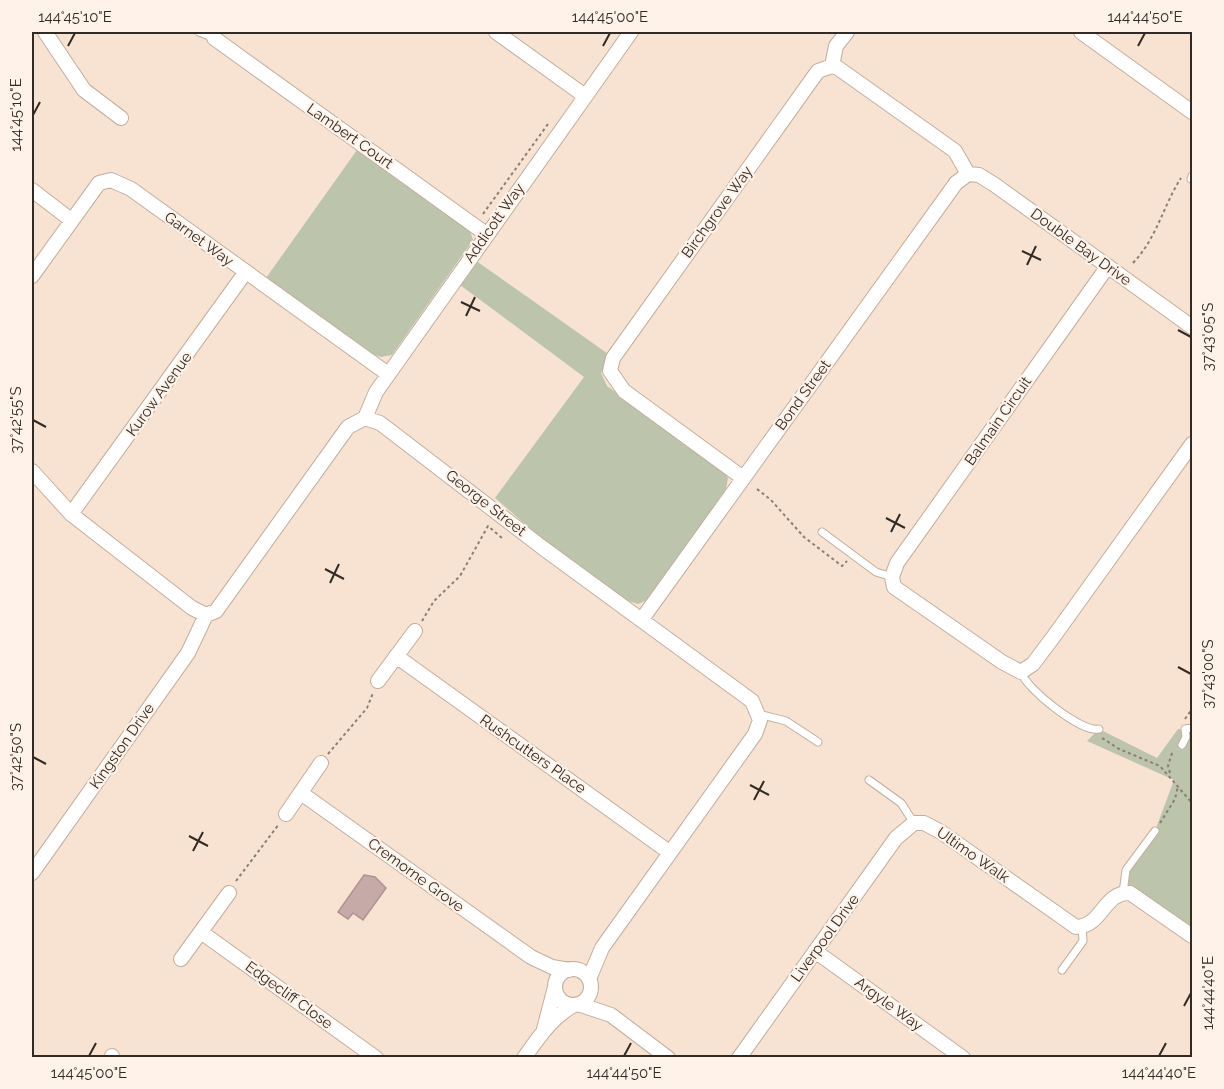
<svg xmlns="http://www.w3.org/2000/svg" width="1224" height="1089" font-family="Raleway,sans-serif">
<rect width="100%" height="100%" fill="#f8e3d2"/>
<path fill="#bcc5ab" d="M357,150l112,78 4,12 -81,115 -11,2 -9,-3 -106,-76z
M475,260l136,96 -10,17 6,13 116,84 5,8 -2,11 -76,110 -12,5 -10,-3 -80,-57 -53,-46 89,-121 -124,-92z
M1099,729l58,29 21,-29 14,2v205l-69,-43 3,-23 29,-39 19,-51 -87,-39z"/>
<path fill="#c6aaa8" stroke="#ae9391" stroke-width="1.5" d="M364,875l11,2 11,11 -23,32 -10,-7 -5,6 -10,-7z"/>
<g fill="none" stroke-linecap="round" stroke-linejoin="round">
<defs>
<path id="lane" d="M199,32l15,6
M1191,179l1,-3
M822,532l54,40 16,5
M1021,672c5,17 61,61 78,57
M759,714l27,7 32,21
M1182,745l4,-8 -1,-8 7,-1
M869,780l32,23 13,20
M1123,893l3,-23 29,-39
M1062,970l21,-29 -1,-14"/>
<path id="street" d="M45,32l39,58 37,28
M496,32l89,64
M1081,32l111,80
M214,38l272,196
M832,66l4,-20 11,-14
M968,174l11,1 16,10 197,142
M32,190l39,30
M1108,266l-211,297 -5,14 2,10 108,75 19,10 12,-8 21,-28 138,-192
M32,276l67,-93 12,-3 20,9 257,185
M365,418l11,-26 255,-360
M32,471l39,43 121,94 14,7 10,-4 132,-184 17,-9 15,5 163,125 209,153 8,19 -5,14 -153,214 -13,31
M743,478l-119,-87 -14,-20 3,-13 205,-287 14,-5 6,2 117,83 13,23
M71,514l174,-241
M642,619l314,-436 12,-9
M396,656l273,196
M378,681l37,-50
M301,793l230,164 21,10 17,3
M286,814l35,-51
M32,873l156,-220 18,-38
M201,932l175,126
M815,951l148,107
M181,959l48,-66
M555 987a18 18 0 1 1 36 0a18 18 0 1 1-36 0Z
M578,1004l33,11 57,43
M544,1029l11,-42
M111,1058l1,-2
M524,1058c15,-21 28,-41 50,-53
M739,1058l157,-220 18,-15h10l17,9 135,95c27,-1 27,-35 54,-34l62,43"/>
</defs>
<use href="#lane" stroke="#c2ae9e" stroke-width="9"/>
<use href="#street" stroke="#c2ae9e" stroke-width="16"/>
<path stroke="#8c7e73" stroke-width="2" stroke-dasharray="3 3" stroke-linecap="butt" d="M483,214l65,-90
M1133,263c24,-25 30,-57 48,-85
M757,489l14,11 33,37 38,29 5,-5
M422,621l12,-20 26,-25 28,-50 14,12 2,-2
M1185,719l7,-10
M1102,738l17,11 41,17 32,37
M328,754l39,-46 6,-15
M1170,773l-2,-7 5,-16
M1160,823l15,-24 3,-13
M236,881l43,-57"/>
<use href="#lane" stroke="#fff" stroke-width="7"/>
<use href="#street" stroke="#fff" stroke-width="14"/>
</g>
<path fill="none" stroke="#322a24" stroke-width="2" d="M68,46l7,-13M603,46l7,-13M1138,46l7,-13M33,115l7,-13M1022,251l19,9M1027,265l9,-19M461,302l19,9M466,316l9,-19M1178,330l13,7M33,420l13,7M886,518l19,10M891,532l9,-18M325,569l19,10M330,583l9,-19M1178,667l13,7M33,757l13,7M750,785l19,10M754,800l10,-19M189,836l19,10M193,851l10,-19M1184,1006l7,-13M89,1056l7,-13M624,1056l7,-13M1159,1056l7,-13"/>
<g text-anchor="middle" dominant-baseline="central" stroke-width="4.5" stroke-linejoin="round" paint-order="stroke">
<g font-size="15" fill="#322a24" stroke="#fff2e8">
<text transform="translate(350 136) rotate(35)">Lambert Court</text>
<text transform="translate(717 212) rotate(-54)">Birchgrove Way</text>
<text transform="translate(494 223) rotate(-55)">Addicott Way</text>
<text transform="translate(199 239) rotate(36)">Garnet Way</text>
<text transform="translate(1081 247) rotate(36)">Double Bay Drive</text>
<text transform="translate(159 394) rotate(-54)">Kurow Avenue</text>
<text transform="translate(803 395) rotate(-54)">Bond Street</text>
<text transform="translate(998 421) rotate(-55)">Balmain Circuit</text>
<text transform="translate(486 503) rotate(38)">George Street</text>
<text transform="translate(122 746) rotate(-55)">Kingston Drive</text>
<text transform="translate(533 754) rotate(35)">Rushcutters Place</text>
<text transform="translate(973 855) rotate(35)">Ultimo Walk</text>
<text transform="translate(416 875) rotate(36)">Cremorne Grove</text>
<text transform="translate(825 938) rotate(-54)">Liverpool Drive</text>
<text transform="translate(289 995) rotate(36)">Edgecliff Close</text>
<text transform="translate(889 1004) rotate(36)">Argyle Way</text>
</g>
</g>
<rect width="1224" height="1089" fill="none" stroke="#fff2e8" stroke-width="66"/>
<rect x="33" y="33" width="1158" height="1023" fill="none" stroke="#322a24" stroke-width="2"/>
<g font-size="15" text-anchor="middle" fill="#322a24">
<text x="75" y="22">144°45'10"E</text>
<text x="610" y="22">144°45'00"E</text>
<text x="1145" y="22">144°44'50"E</text>
<text transform="translate(16 115) rotate(-90)" y="5">144°45'10"E</text>
<text transform="translate(1208 337) rotate(-90)" y="5">37°43'05"S</text>
<text transform="translate(16 420) rotate(-90)" y="5">37°42'55"S</text>
<text transform="translate(1208 674) rotate(-90)" y="5">37°43'00"S</text>
<text transform="translate(16 757) rotate(-90)" y="5">37°42'50"S</text>
<text transform="translate(1208 993) rotate(-90)" y="5">144°44'40"E</text>
<text x="89" y="1078">144°45'00"E</text>
<text x="624" y="1078">144°44'50"E</text>
<text x="1159" y="1078">144°44'40"E</text>
</g>
</svg>
